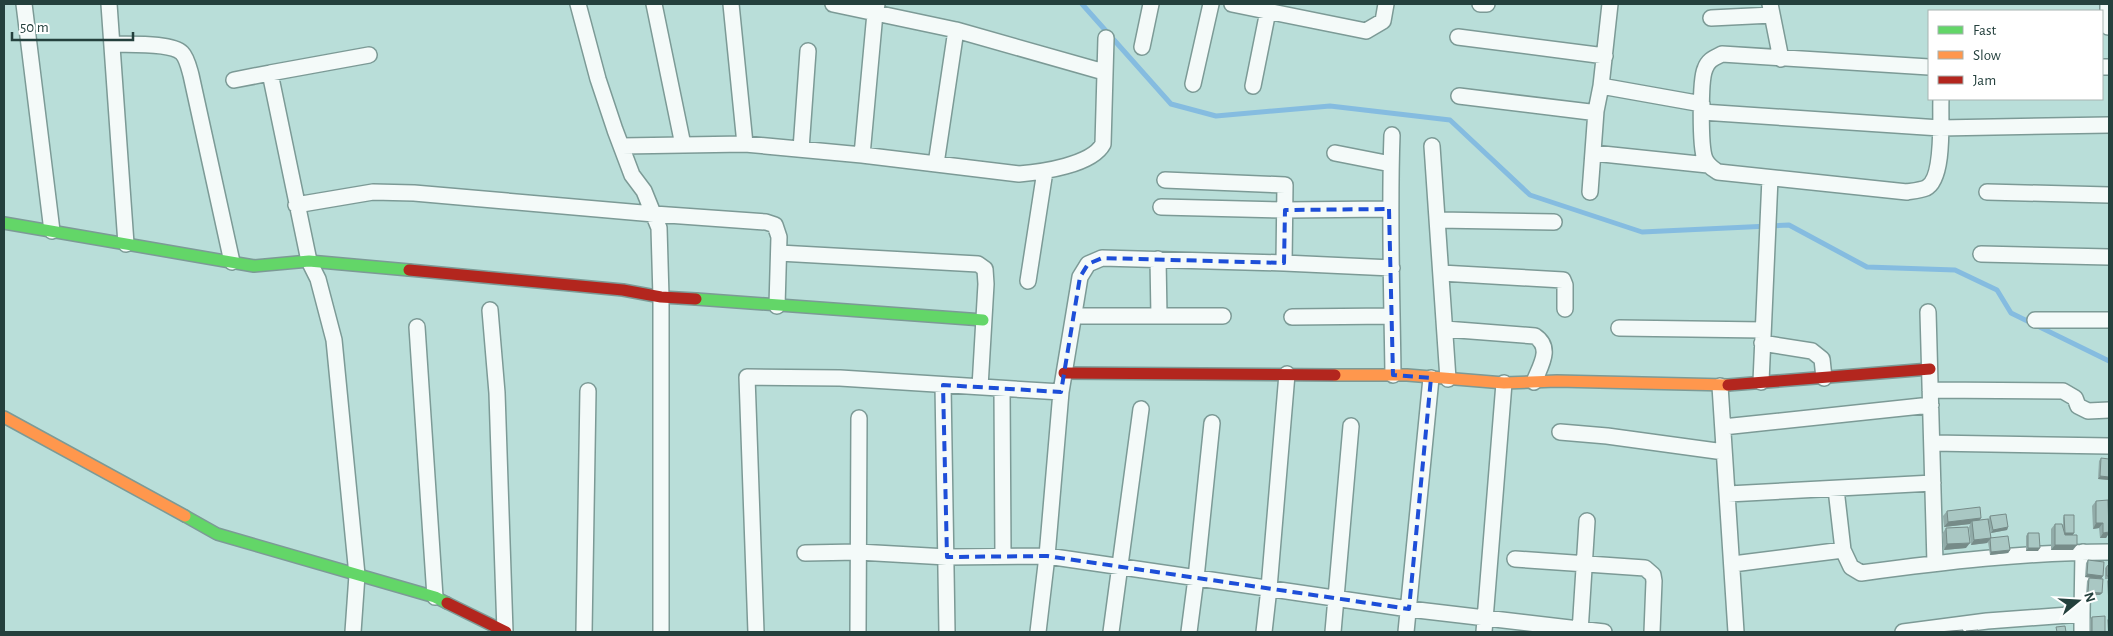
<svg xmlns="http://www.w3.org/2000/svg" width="2113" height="636" font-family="'Alegreya Sans',sans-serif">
<rect width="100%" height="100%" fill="#b9ded9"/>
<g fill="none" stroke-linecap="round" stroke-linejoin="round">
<path stroke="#85bce0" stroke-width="5" d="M1082,4l89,100 45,12 114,-10 120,14 80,75 112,37 147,-7 78,42 88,3 42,20 14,23 98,48"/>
<defs>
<path id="street" d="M24,4l28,227
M109,4l17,240
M578,4l20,75 17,51 17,45 12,16 15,37 2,69v335
M654,4l29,141
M731,4l14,140
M833,4l123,26 148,42
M1232,4l134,27 17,-10 3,-17
M1480,4h7
M1770,4l11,55
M1711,18l61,-3
M2108,27v-23
M1458,37l147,19
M112,44c15,1 59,-2 70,9 5,5 7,15 9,22l41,187
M1142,47l9,-43
M1929,67l-207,-13c-8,4 -14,6 -17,15 -5,11 -5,78 0,90 3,7 7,9 13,13l189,20c6,-1 14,-2 19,-4 19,-9 14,-71 15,-89
M2102,67h7
M234,80l36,-7
M1193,84l18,-80
M1253,86l15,-75
M1601,86l101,18
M1459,96l131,16 6,-1
M1702,112l238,16 169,-3
M1392,135c-3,80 0,160 1,240
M622,146l123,-2 117,11 157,19c23,-2 73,-9 84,-30l3,-106
M1432,146l16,233
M801,149l7,-98
M1335,153l56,11
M1593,153l115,12
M862,155l13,-142 2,-9
M936,164l20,-134
M1165,180l120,5 -1,78
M1590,192l6,-81 5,-25 9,-82
M1987,192l122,3
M296,205l77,-13 41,1 240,21 112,8 9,3 4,12 -2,69
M1161,207l124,3 104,-1
M1438,220l116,2
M779,253l199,11 7,5 1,15 -6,103
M1981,254l128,3
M1158,259l1,57
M1441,273l122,7 2,5v24
M1028,281l17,-110
M490,310l7,83 8,239
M1928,312l7,251
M1074,316h149
M1292,317l100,-1
M2035,320h74
M417,327l18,270
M1619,328l144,2
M1445,329l90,7c18,12 5,30 -1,46
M1762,343l50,8 10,8 2,19
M1761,382l9,-204
M943,385l4,247
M1720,386l16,246
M1002,389l1,167
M1930,390l133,1 12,7 3,8 10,5 21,-1
M1723,427l208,-22
M1560,432l47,4 117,16
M1932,443l177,3
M1836,489l7,61 8,17 10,6c82,-11 165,-21 248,-21
M1728,494l205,-11
M805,553l53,-1 89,5 100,-1 362,53 195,23
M1515,559l130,9 8,7 1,6 -2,51
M1733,564l110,-14
M2082,614l1,-62
M353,632l4,-57 -23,-235 -16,-61 -9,-18 -39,-188 99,-18
M584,632l4,-241
M756,632l-9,-255 93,1 221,14
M858,632l1,-214
M1038,632l9,-76 14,-164 19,-115 8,-13 14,-6 182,5 108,5
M1111,632l30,-223
M1189,632l7,-54 16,-155
M1264,632l5,-44 18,-214
M1333,632l18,-206
M1406,632l25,-254
M1484,632l20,-249
M1580,632l7,-111
M1903,632l84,-11 95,-7v18"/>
<path id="fast" d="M4,223l250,43 55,-5 100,9
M696,299l287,21
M185,516l32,18 218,63 12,6"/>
<path id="slow" d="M1335,375h72l97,8 53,-2 171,4
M4,417l181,99"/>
<path id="jam" d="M409,270l214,20 38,7 35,2
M1064,373l271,2
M1728,385l202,-16
M447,603l59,29"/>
</defs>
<use href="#street" stroke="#7c9a96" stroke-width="18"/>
<use href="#fast" stroke="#7c9a96" stroke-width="14"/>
<use href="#slow" stroke="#7c9a96" stroke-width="14"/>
<use href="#jam" stroke="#7c9a96" stroke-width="14"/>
<use href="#street" stroke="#f4faf9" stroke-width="15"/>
<use href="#fast" stroke="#63d668" stroke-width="11"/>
<use href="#slow" stroke="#ff974d" stroke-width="11"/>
<use href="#jam" stroke="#b3261e" stroke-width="11"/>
</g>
<path fill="#91aba8" d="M2101,458l8,22 -11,-1 1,-18z
M2096,501l13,32 -3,5h-6l-1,-10 -6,1 -1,-23z
M1947,511l34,7 -2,2 9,-1 2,-3 18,11 -1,3 -16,3 -2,-11 2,16 19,12 -2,3 -18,2 -2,-13 -1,1 -16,2 -2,-18 1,-3 -26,3 -1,-11z
M2064,515l10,18 -2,2 1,15h-22v-21l4,-5 8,2v-8z
M1946,528l20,20 -22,2 -2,-16z
M2028,533l10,18h-12v-15z
M2088,560l15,16 -2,3 -16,-2 1,-14z
M2109,565v31h-1l-1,-15 2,-2h-4v-11l2,-2z
M2089,578l11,17h-14l1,-14z
M2092,617l13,15h-15v-13z
M2109,618v14h-1l-1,-12z"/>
<path fill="#768b88" d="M2100,476l9,1v3l-11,-1z
M1981,518l-4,6 -5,-3 -2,3 -26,3 4,-5z
M2096,523h7l-4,5 -6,1z
M2008,527l-1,3 -16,3 2,-3z
M2065,533h9l-2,3h-9z
M2103,533h6l-3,5h-6z
M1991,538l-4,5 -16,2 3,-5z
M1970,543l-4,5 -22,2 3,-6z
M2055,545h22l-4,5h-22z
M2028,548h12l-2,3h-12z
M2010,550l-2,3 -18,2 1,-3z
M2087,574l16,2 -2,3 -16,-2z
M2088,592l14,1 -2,2h-14z"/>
<path fill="#a9c7c3" stroke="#768b88" d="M2101,458l8,1v18l-9,-1z
M2108,500l1,32 -6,1v-10h-7v-22z
M1980,507l1,11 -33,4 -1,-11z
M2006,514l2,13 -15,3 -3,-14z
M2064,515h10v18h-9z
M1988,519l3,19 -17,2 -2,-19z
M2055,524h7l3,11h12v10h-22z
M1968,527l2,16 -23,1 -1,-16z
M2028,533h11l1,15h-12z
M2008,536l2,14 -19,2 -1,-14z
M2088,560l16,2 -1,14 -16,-2z
M2109,565v11h-2v-10z
M2089,578l14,1 -1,14 -14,-1z
M2105,616v16h-13v-15z
M2065,626l1,6h-9l-1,-5z
M1963,630v2h-25z
M1978,630v2h-12v-1z"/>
<path fill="none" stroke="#1d4ed8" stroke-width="4" stroke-dasharray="10 6" stroke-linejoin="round" d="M1389,209l4,166 38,3 -22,231 -362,-53 -100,1 -4,-172 118,7 19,-115 8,-13 14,-6 182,5 1,-53z"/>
<rect width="2113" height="636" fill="none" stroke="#24403d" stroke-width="10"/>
<rect x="1928" y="10" width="175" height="90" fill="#ffffff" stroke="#a7b3b1"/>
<rect x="1938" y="26" width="25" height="8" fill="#63d668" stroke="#a7b3b1"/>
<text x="1973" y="35" font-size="15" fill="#24403d">Fast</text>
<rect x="1938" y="51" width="25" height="8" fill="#ff974d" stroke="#a7b3b1"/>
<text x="1973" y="60" font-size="15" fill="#24403d">Slow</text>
<rect x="1938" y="76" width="25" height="8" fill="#b3261e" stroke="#a7b3b1"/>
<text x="1973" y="85" font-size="15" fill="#24403d">Jam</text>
<g transform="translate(2078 601) rotate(72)" stroke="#ffffff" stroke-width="4" paint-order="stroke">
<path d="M0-4L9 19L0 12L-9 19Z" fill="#24403d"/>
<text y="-8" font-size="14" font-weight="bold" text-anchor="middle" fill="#24403d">N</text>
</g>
<path d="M12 32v8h121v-8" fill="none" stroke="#24403d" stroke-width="2.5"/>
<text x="20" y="32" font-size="15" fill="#24403d" stroke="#ffffff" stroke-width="4" paint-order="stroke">50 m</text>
</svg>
